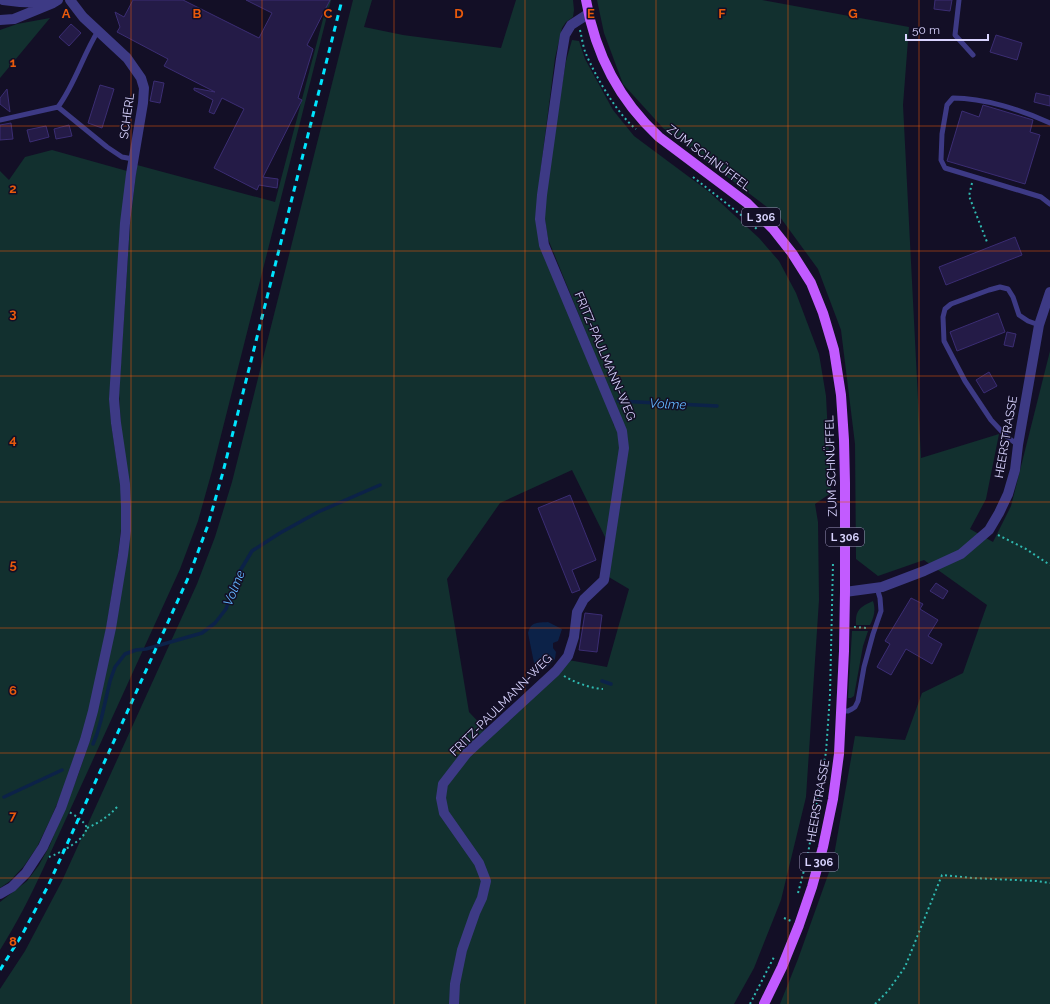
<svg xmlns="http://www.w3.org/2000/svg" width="1050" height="1004" font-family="Raleway,sans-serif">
<rect width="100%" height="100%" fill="#130f26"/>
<path fill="#12302f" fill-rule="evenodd" d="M328,0h3l-119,471 -14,50 -18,48 -136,298c-13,28 -27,56 -44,83v-48l27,-21 12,-16 11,-20 28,-70 14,-41 36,-185 -9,-156 11,-169 7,-59 138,37z
M353,0h19l-8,27 39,8 98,13 15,-48h57l1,10 -1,7 -7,5 -4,6 -7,30 -15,117 -2,49 70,182 6,20 -3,-32 -63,-155 -4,-26 1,-26 21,-126 6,-21 7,1 6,18 28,51 21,26 74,55 51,47 20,23 17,32 23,61 7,42 5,97 -16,11 3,18 1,78 -13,197 -25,103 -27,68 -20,36h-734v-15l25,-38 37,-70 135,-297 18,-47 17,-55zM572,470l39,79 -4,27 22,13 -22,78 -44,-8 -77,71 -17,-18 -22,-133 53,-76z
M597,0h165l147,27 -6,78 18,353 78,-24 -13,65 -16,30 23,13 18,-36 39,-155v653h-270l18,-45 35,-98 22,-125 50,4 17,-47 41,-20 24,-68 -63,-45 -46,16 -22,-17 -1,-115 -14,-114 -23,-61 -38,-52 -117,-89 -40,-44 -19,-51z
M50,18l-50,60v-48l17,-6z
M52,150l75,21 -17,225 1,27 10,65 1,33 -4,33 -12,76 -17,83 -18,58 -20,47 -14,29 -13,19 -14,15 -10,7v-717l9,9 16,-23z
M873,601c3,9 1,16 -3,24h-14c-1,-15 4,-18 17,-24z
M852,631h16l-5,15 -9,50 -3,2h-3z"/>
<path fill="#0c2248" d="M548,622l14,7 -4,12 -5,2v5l3,4 -1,7 -10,10 -5,1 -5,-2 -7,-35c3,-12 10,-10 20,-11z"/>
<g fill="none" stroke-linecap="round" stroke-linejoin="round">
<path stroke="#0c2248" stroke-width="3.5" d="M618,401l99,5
M602,681l9,3
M93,744l4,-10 4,-14 9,-39 5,-14 10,-13 11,-4 10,-1 56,-16 13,-10 11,-14 14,-38 12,-20 28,-18 38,-21 62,-27
M4,797l58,-27"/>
</g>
<path fill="#241b47" stroke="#3b2d73" d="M133,0h50l76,38 13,-25 -26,-13h84l-23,45 6,4 -15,49 4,2 -39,77 15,2 -1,9 -18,-3 -2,5 -43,-22 30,-59 -22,-11 -8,16 -5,-2 4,-12 -19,-10v-2l21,4 -51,-26 4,-7 -51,-27 3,-5 -5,-15 9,5z
M935,0h17l-2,11 -16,-2z
M71,24l10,9 -12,13 -10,-9z
M996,35l26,8 -5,17 -27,-8z
M154,81l10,2 -4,20 -10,-2z
M100,85l14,4 -12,39 -14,-5z
M7,89l3,23 -10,-8v-6z
M1036,93l14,3v10l-16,-4z
M983,105l50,15 -3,12 10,3 -15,49 -78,-23 15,-50 17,6z
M11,123l2,16 -13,1v-15z
M69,125l3,11 -16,3 -2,-10z
M46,126l3,11 -19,5 -3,-12z
M1015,237l7,18 -76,30 -7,-18z
M998,313l7,19 -48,19 -7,-19z
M1007,332l9,2 -3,13 -9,-2z
M989,372l8,14 -13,7 -8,-13z
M570,495l26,65 -24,10 8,20 -8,3 -34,-85z
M936,583l12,8 -5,8 -13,-8z
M911,598l12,6 -3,5 18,11 -10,16 14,8 -10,20 -26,-15 -15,26 -14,-8 13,-23 -5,-3z
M585,613l17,2 -5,37 -18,-2z"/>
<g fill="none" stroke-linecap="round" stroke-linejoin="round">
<path stroke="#2fb8b0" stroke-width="2" stroke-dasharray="2 3" stroke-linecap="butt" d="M580,30c2,8 3,17 6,24 10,23 31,60 50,75
M693,177l48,38 17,15
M972,183l-3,13 18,46
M998,535l28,14 24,16
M854,627l13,1
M564,676c12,7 26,12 39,13
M87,828c13,-6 21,-11 31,-22
M49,857c9,-3 41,-19 37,-31 -1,-4 -13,-12 -17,-14
M798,893l9,-34 19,-107 4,-57 3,-133
M784,918l7,3
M750,1004l25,-49
M875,1004l13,-13 17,-24 37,-92 30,3 65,3 13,2"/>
<path stroke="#3d3a85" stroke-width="5" d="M959,0l-4,35 18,20
M58,107l49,40 15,10 11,2
M0,120l58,-13c17,-23 25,-52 40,-76
M1050,123c-28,-13 -66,-25 -97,-25l-6,7 -5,29 -1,26 4,8 96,29 9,7
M1018,445l-12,-9 -15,-16 -26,-39 -21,-40 -1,-24 2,-8 6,-5 38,-14 11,-3 8,2 5,8 6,18 9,6 11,4
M841,711h7l4,-2 3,-2 3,-6 6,-34 9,-33 8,-23 -1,-13 -3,-10"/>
<path stroke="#3d3a85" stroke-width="10" d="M3,0l17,2 29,1
M0,20l14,-1 39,-16 5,-3
M845,592l37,-5 42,-16 37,-17 28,-24 10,-17 9,-19 7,-24 3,-25 21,-120 11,-33
M0,894l12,-7 14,-14 17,-26 18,-39 24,-68 8,-29 18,-83 12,-73 3,-24v-24l-1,-23 -9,-61 -2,-24 11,-176 6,-49 12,-71 1,-15 -3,-10 -14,-20 -44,-41 -13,-17
M454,1004l1,-20 7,-34 13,-37 7,-15 4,-17 -7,-18 -35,-50 -3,-15 2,-14 24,-31 89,-82 12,-15 6,-19 3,-25 7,-13 20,-19 20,-132 -2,-17 -78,-186 -4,-26 2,-24 19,-136 4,-24 6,-10 17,-11"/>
<path stroke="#c25bff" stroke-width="10" d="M586,0c9,53 33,100 73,137l88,66 26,26 19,24 19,30 12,30 11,37 7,45 3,45 1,43v109l-1,59 -5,103 -6,45 -10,48 -11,40 -13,38 -17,42 -18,37"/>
<path stroke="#00e5ff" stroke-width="3" stroke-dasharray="6 5" stroke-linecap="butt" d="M0,970l23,-37 25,-47 141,-310 19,-51 15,-53 119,-472"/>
</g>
<path fill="none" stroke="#e8590c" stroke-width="1" stroke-opacity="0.55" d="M131,0v1004M262,0v1004M394,0v1004M525,0v1004M656,0v1004M788,0v1004M919,0v1004M0,126h1050M0,251h1050M0,376h1050M0,502h1050M0,628h1050M0,753h1050M0,878h1050"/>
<g text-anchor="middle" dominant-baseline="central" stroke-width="3" stroke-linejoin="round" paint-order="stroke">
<g fill="#130f26" stroke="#9e99be" stroke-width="1">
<rect x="742" y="208" width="38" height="18" rx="3"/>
<rect x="826" y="528" width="38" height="18" rx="3"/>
<rect x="800" y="853" width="38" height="18" rx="3"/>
</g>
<g font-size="11" font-weight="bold" fill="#d9d4ff">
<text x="761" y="217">L 306</text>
<text x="845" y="537">L 306</text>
<text x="819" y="862">L 306</text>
</g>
<g font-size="12" fill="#d9d4ff" stroke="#130f26">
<text transform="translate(127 116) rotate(-82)">SCHERL</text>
<text transform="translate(709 158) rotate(37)">ZUM SCHNÜFFEL</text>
<text transform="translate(605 356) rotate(67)">FRITZ-PAULMANN-WEG</text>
<text transform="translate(1006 437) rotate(-80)">HEERSTRASSE</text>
<text transform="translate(831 466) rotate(-92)">ZUM SCHNÜFFEL</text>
<text transform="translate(501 705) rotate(-45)">FRITZ-PAULMANN-WEG</text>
<text transform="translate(818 801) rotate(-80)">HEERSTRASSE</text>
</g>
<g font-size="13" font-style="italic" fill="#62b6ff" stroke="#130f26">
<text transform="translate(668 404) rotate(3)">Volme</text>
<text transform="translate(234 588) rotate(-68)">Volme</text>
</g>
</g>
<g font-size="13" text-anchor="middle" font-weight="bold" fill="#e8590c" stroke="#130f26" stroke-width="3" stroke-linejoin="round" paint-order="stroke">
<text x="66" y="18">A</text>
<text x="197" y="18">B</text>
<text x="328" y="18">C</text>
<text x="459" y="18">D</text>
<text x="591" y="18">E</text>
<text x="722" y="18">F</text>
<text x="853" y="18">G</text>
<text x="13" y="67">1</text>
<text x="13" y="193">2</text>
<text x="13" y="318">3</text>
<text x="13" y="444">4</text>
<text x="13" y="569">5</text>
<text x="13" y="695">6</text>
<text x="13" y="820">7</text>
<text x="13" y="946">8</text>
</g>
<path d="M906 34v6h82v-6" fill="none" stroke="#d9d4ff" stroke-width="2"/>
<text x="912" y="34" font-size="12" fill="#d9d4ff" stroke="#130f26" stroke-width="3" paint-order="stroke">50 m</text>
</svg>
